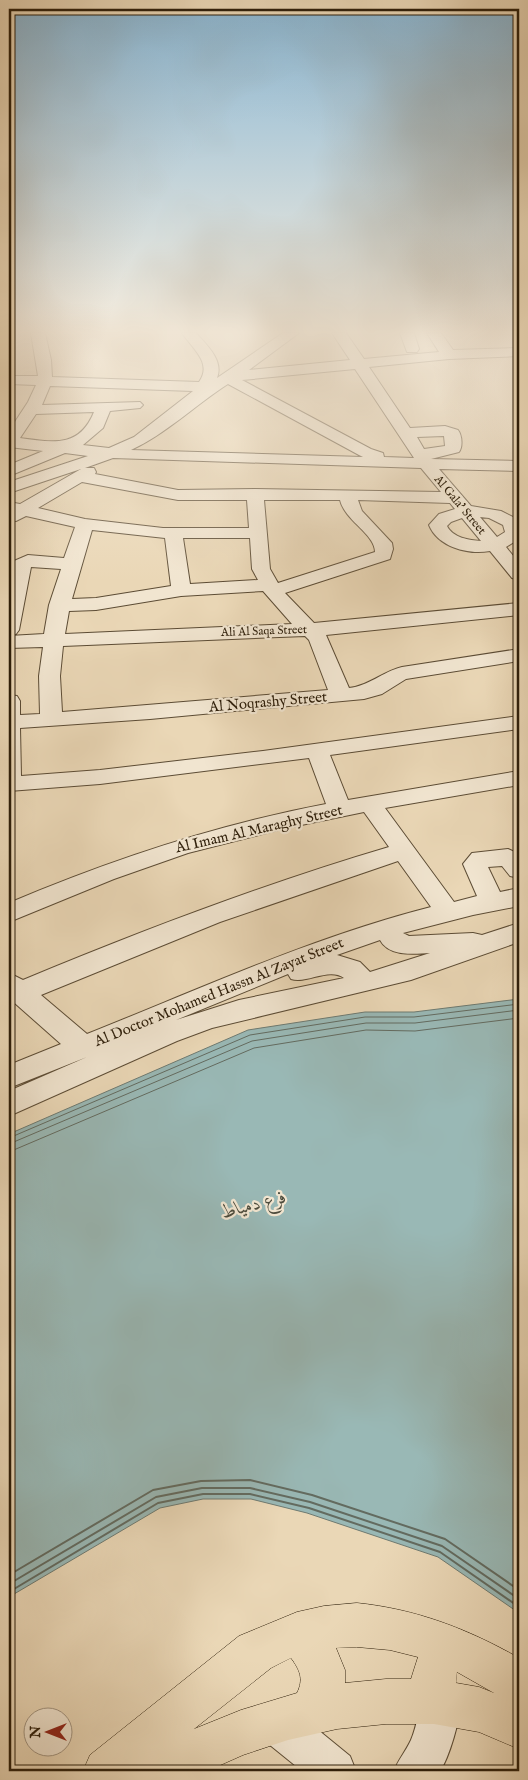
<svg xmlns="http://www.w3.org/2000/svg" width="528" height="1780" font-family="'IM FELL English',Amiri,serif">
<rect width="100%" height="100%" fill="#ead7b6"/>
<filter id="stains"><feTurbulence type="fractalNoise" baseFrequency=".004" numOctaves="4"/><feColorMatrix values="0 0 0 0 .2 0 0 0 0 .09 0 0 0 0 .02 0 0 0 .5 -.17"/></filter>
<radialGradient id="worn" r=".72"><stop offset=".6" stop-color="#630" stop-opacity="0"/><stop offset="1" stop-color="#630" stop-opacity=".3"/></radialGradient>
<path fill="#99b8b5" stroke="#6e7a71" d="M519,999v614l-81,-56 -131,-44 -56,-14h-48l-43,9 -151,89v-463l239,-104 117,-18h49z"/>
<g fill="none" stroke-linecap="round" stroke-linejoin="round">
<path stroke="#636b60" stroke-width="1" d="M9,1138l241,-103 115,-18h49l105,-13
M9,1144l243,-103 114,-18h49l104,-13
M9,1152l245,-104 112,-18 49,1 104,-13"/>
<path stroke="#636b60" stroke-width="2" d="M9,1575l144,-85 48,-9 49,-1 62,15 133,44 74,51
M9,1584l147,-87 46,-9h48l60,14 132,44 77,53
M9,1592l149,-89 45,-9h47l59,14 131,44 79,55"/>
<defs>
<path id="minor" d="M31,333h14l6,27 1,17 147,5c14,-19 -7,-34 -17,-49h14c11,12 28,28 21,45l66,-45h16l-50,37 101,-10 -18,-27h14l18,26 75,-7 -12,-19h14l12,17 66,-2v8l-70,3 -80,8 41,61 35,-2 13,4c4,5 5,17 1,22l-28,7 88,2v10l-80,-2 32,37 30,5 16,8 2,20 -13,8 13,16v17l-7,-2 -22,-27c-22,4 -52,-4 -61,-26l10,-11 16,-5 -5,-6 -92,-3 4,11 30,32 1,6 -3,10 -105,34 29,30 205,-20v12l-193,20 23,53c20,-2 33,-16 53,-21l117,-18v12l-113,18 -24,15 -18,5 -214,20 -130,9 1,48 79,-6 163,-19 256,-35v13l-189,26 18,45 171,-29v14l-134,23 69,94 23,-6 -14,-32 9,-11 36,-4 11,5v24l-9,-2 -8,-10 -14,1 12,25 19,-4v18l-46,9 -70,18 6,3 64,-3 9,2 37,-12v19l-108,38 -199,48 -35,13 -168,75v-25l78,-34 -78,31v-23l52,-21 -52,-46v-25l14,7c120,-50 241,-96 366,-133l-25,-35 -82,17 -94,24 -74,26 -105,43v-19c104,-44 206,-78 317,-99l-17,-46 -209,26 -91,7v-96l8,1 3,5v14l20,-1 -1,-38 4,-29 -34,1v-68l3,-15 2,-4 14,-6 36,3 11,-31 -49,-11 -10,5 -6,-1 -1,-18 11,2 61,-35 -72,24v-11l79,-26 -23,-3 -56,23v-11l34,-14 -34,-4v-16l19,-29 8,-17 -27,-1v-8h29zM355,369l59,89 -30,-1 -1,-4 -12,-4 -129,-69zM228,384l131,71 4,2 -232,-7c35,-16 64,-45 97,-66zM50,386l143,5 -59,46 -25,11 -26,-3 20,-17 7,-17 30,-3 3,-3 -3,-3 -98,3zM94,412c-15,37 -42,30 -74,26l16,-24zM444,436l1,10 -21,3 -7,-12zM113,458l308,10 20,24 -186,-3 -77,1 -83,-16 1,-2 -2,-4h-9zM82,482l96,18h69l2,28h-86l-78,-9 -47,-11zM264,500h76c5,21 35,34 35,52l-97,31 -8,-14zM480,517l9,1 14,7 2,7 -8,5zM462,518l19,23c-12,-1 -28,-3 -34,-15l4,-4zM92,530l73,8 6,48 -75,12 -24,1zM183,538h67l2,31 6,11 -68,4zM31,567l30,2 -12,36 -5,29 -35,2 7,-2 3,-4zM263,591l29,33 -227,10 4,-23 27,-1 85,-14zM305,636l4,4 19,50 -266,22 -2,-36 3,-30zM398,861l33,46c-118,30 -231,82 -344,127l-46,-39 179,-73zM380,940c9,17 34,14 50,13l-60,19 -10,-10 -23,-7zM288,974l3,5c16,5 38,-12 53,-1l-105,22 -63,20z
M400,333h14l5,16 -2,3h-10z
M440,1682l14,6c2,4 6,10 6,14 1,16 -11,56 -20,69h-46c4,-11 12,-20 17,-31 7,-16 8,-36 15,-52z
M275,1701l15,6 60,49 6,15h-54l-42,-34 -6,-15 6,-15z"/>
<path id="major" d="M357,1603c59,6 111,26 162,55v91l-40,-17 -45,-8h-48l-49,5 -49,11 -45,15 -36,16h-124l7,-16 149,-119 58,-24 27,-6zM357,1647l33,3 28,7 -7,22h-25l-41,4v-13l-9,-22zM291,1658c9,12 13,21 6,35l-56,17 -47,19 77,-61zM457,1672l37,21 -15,-6 -23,-4z"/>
</defs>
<use href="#minor" stroke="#5c4c35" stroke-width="2"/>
<use href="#major" stroke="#2d1e0a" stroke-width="1"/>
<use href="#minor" fill="#f1e5d0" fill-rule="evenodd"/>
<use href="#major" fill="#ead7b6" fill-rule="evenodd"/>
</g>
<linearGradient id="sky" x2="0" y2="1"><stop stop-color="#88b6d4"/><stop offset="0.57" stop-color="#f6edde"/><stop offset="1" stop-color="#f6edde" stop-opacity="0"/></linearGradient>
<rect width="528" height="582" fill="url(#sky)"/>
<g text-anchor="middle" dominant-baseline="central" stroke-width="4.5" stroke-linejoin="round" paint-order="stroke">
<g font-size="12" fill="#2d1e0a" stroke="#f1e5d0">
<text transform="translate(460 505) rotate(50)">Al Gala' Street</text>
<text transform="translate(264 631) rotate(-2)">Ali Al Saqa Street</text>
</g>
<g font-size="15" fill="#2d1e0a" stroke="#f1e5d0">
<text transform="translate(268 702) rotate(-5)">Al Noqrashy Street</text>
<text transform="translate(259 829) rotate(-13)">Al Imam Al Maraghy Street</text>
<text transform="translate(219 992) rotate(-22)">Al Doctor Mohamed Hassn Al Zayat Street</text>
</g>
<g font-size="19" font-style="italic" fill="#4d4c3d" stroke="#f1e5d0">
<text transform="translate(254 1205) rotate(-14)">فرع دمياط</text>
</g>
</g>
<rect width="528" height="1780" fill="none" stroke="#ead7b6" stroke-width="30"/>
<rect x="10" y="10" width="508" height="1760" fill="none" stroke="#2d1e0a" stroke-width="2.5"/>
<rect x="15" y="15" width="498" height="1750" fill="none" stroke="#2d1e0a"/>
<g transform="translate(48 1732) rotate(270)"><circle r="24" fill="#f1e5d0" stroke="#a39581"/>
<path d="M0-4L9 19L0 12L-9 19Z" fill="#8f2418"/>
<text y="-8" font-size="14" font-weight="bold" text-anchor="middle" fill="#2d1e0a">N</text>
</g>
<rect width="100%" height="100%" filter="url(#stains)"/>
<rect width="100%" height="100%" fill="url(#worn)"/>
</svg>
